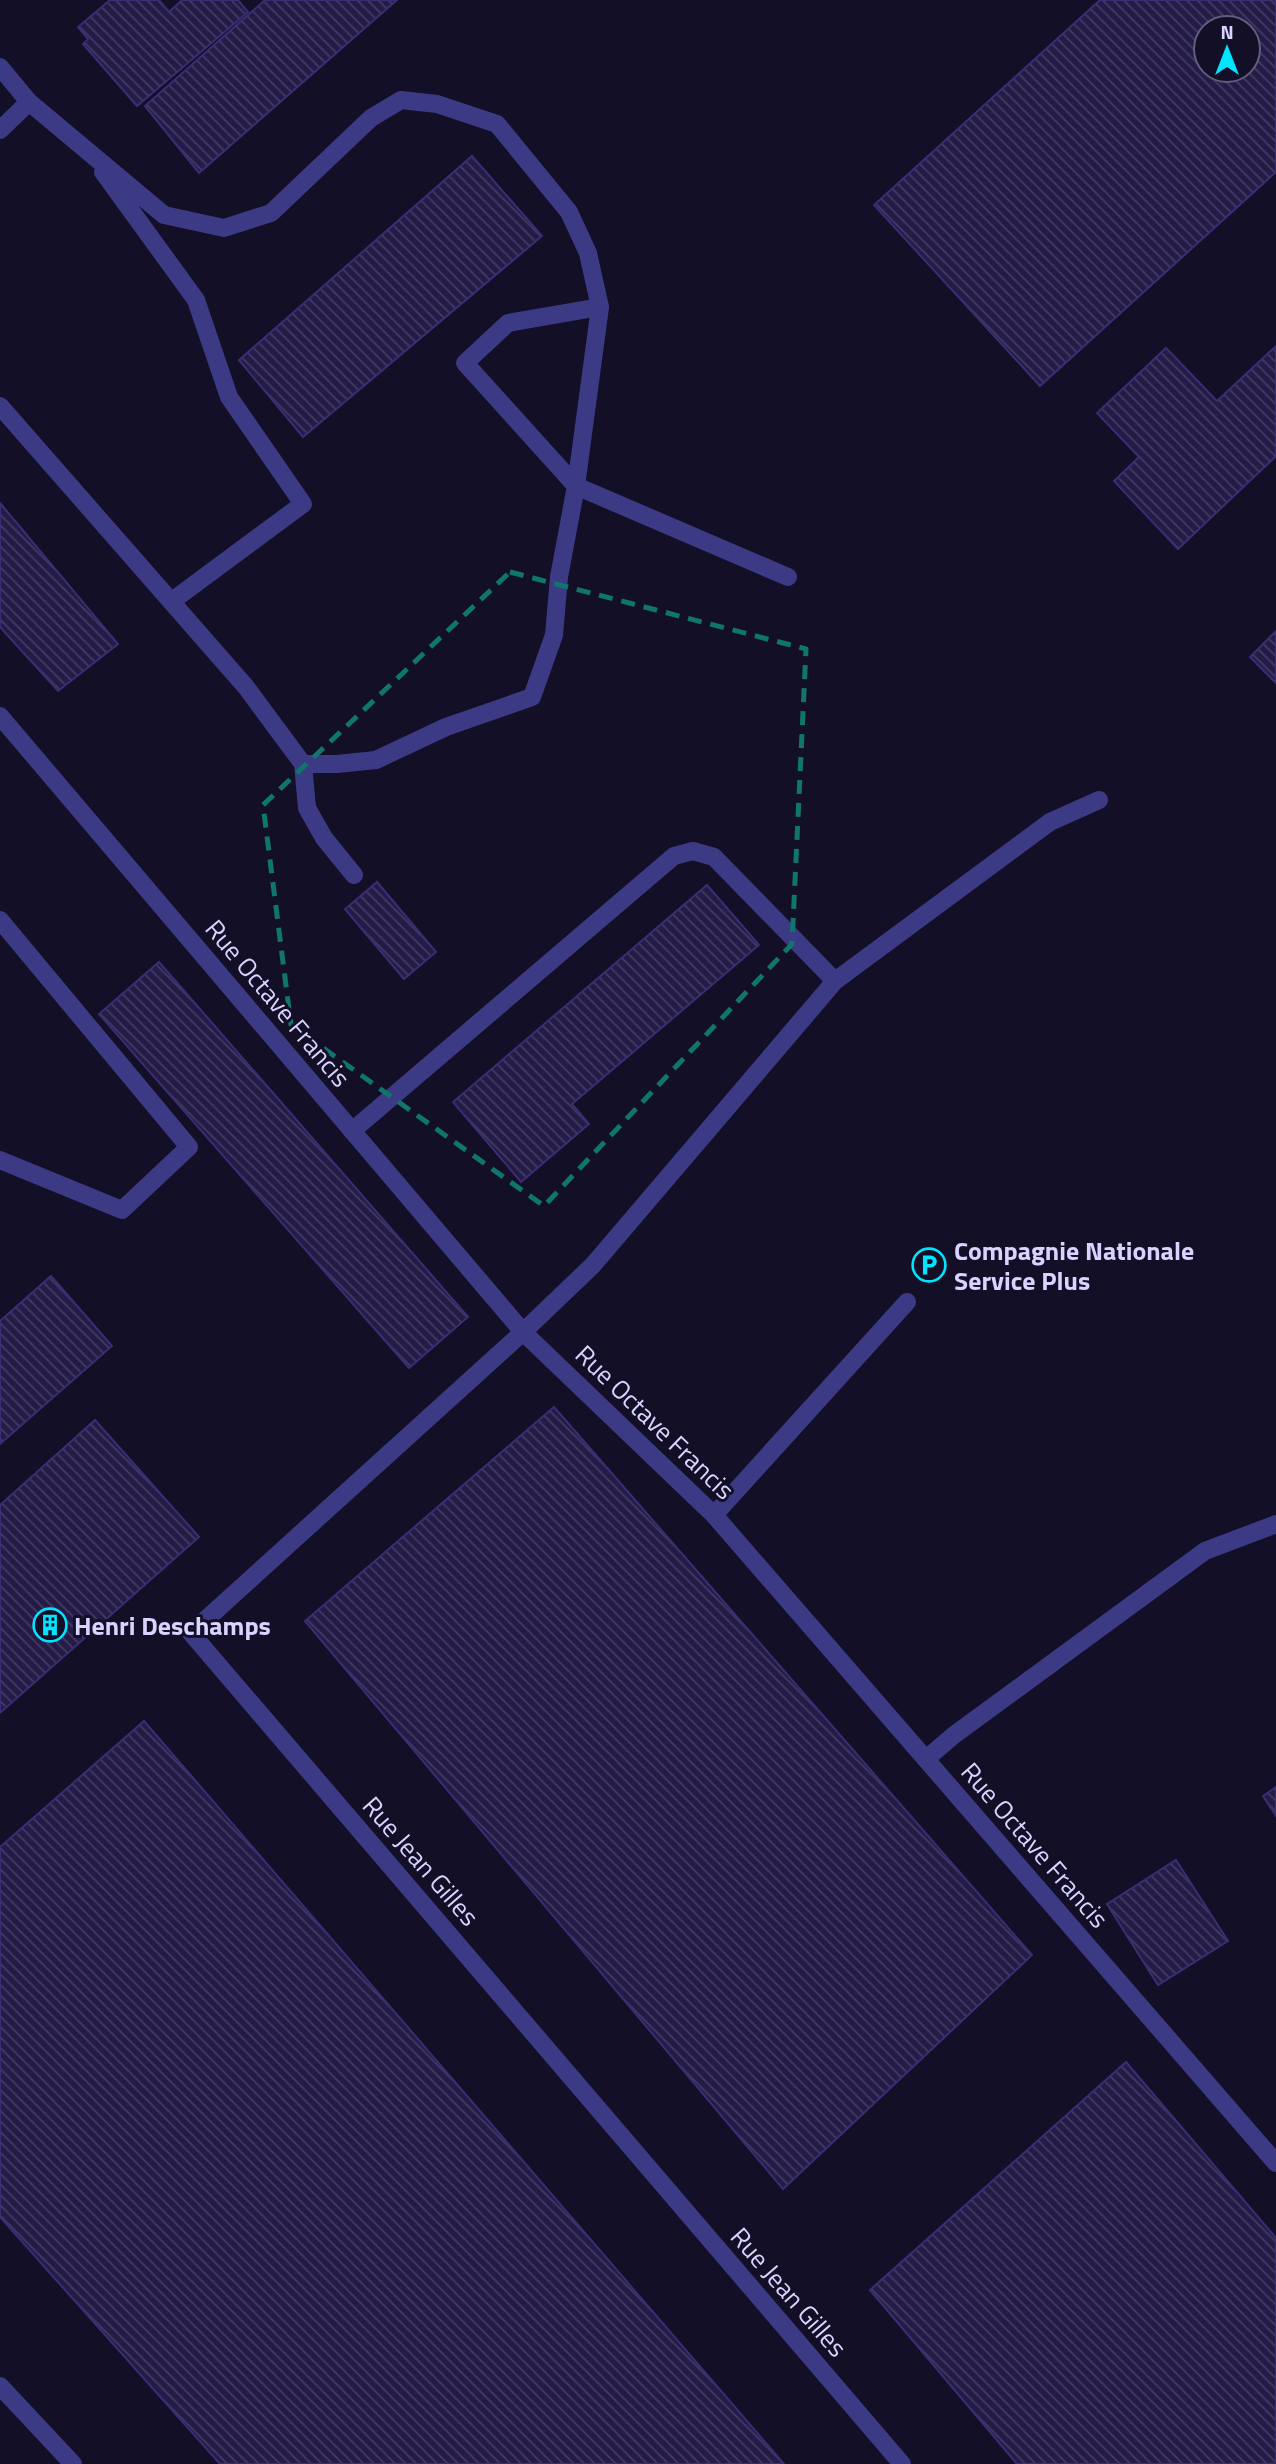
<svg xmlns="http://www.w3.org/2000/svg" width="1276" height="2464" font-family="'Titillium Web',sans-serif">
<defs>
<pattern id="building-back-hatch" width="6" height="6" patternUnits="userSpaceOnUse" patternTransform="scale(1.75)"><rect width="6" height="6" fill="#241b47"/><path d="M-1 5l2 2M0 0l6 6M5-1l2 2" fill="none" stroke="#433b63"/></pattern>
</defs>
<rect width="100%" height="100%" fill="#130f26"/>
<path fill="url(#building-back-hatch)" stroke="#3b2d73" stroke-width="2" fill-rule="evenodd" d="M110,0h49l10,12 13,-12h56l10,12 -111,94 -54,-62 5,-5 -10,-12z
M265,0h132l-198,173 -54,-67z
M1100,0h176v172l-236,214 -166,-181zM1206,28h42v42h-42z
M472,156l70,80 -239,201 -64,-77z
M1276,346v110l-98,93 -64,-68 25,-24 -42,-44 69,-65 51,53z
M0,503l118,141 -60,47 -58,-64z
M1276,631v52l-26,-26z
M377,882l59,70 -32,27 -59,-70z
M707,885l52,60 -187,159 17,20 -68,58 -68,-80z
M159,962l309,355 -59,51 -310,-354z
M51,1276l61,70 -112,98v-123z
M554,1407l478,548 -249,234 -478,-568z
M95,1420l104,117 -199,176v-208z
M144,1721l640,743h-564l-220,-247v-370z
M1276,1787v29l-13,-20z
M1176,1860l52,81 -70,44 -51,-81z
M1126,2062l150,176v226h-259l-147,-174z"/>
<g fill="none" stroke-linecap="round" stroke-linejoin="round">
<path stroke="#3d3a85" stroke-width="18" d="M0,67l29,35 135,113 60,13 47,-15 100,-95 30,-18 36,4 60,20 72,88 19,41 12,54 -24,179 -17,91 -5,58 -22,62 -86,30 -70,33 -39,4h-34
M0,130l29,-28
M103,172l93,128 33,97 74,107 -131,97
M600,307l-92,16 -43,40 111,123 212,91
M0,406l246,281 57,77 4,44 17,30 30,37
M0,920l189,227 -67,63 -122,-50
M352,1131l322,-275 19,-5 21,6 121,124
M523,1332l70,-67 242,-284 215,-159 49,-22
M714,1515l193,-213
M926,1759l28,-24 251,-184 71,-27"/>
<path stroke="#3d3a85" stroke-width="18" d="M0,716l523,616 191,183 562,648
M523,1332l-332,301 711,831
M0,2386l73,78"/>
</g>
<path fill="none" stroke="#0f766e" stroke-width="5" stroke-dasharray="14 9" stroke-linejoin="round" d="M510,572l296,77 -14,295 -248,262 -253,-181 -28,-220z"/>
<defs>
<symbol id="parking-ring" viewBox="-11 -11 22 22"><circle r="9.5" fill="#130f26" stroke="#00e5ff" stroke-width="1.5"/><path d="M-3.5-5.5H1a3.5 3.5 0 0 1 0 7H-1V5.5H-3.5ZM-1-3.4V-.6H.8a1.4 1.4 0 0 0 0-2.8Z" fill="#00e5ff"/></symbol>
<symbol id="building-ring" viewBox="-11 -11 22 22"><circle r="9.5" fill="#130f26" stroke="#00e5ff" stroke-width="1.5"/><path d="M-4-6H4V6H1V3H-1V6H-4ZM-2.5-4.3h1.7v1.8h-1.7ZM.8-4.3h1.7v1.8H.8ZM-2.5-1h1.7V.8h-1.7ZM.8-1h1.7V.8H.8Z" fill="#00e5ff"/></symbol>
</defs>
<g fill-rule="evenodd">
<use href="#parking-ring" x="910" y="1246" width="38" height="38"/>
<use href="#building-ring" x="31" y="1606" width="38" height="38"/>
</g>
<g text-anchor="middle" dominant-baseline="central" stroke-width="6" stroke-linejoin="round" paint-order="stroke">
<g font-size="26" fill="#d9d4ff" stroke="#130f26">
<text transform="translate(278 1003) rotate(50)">Rue Octave Francis</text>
<text transform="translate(655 1422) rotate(44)">Rue Octave Francis</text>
<text transform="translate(1035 1845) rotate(49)">Rue Octave Francis</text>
<text transform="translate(421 1861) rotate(49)">Rue Jean Gilles</text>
<text transform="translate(789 2292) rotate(49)">Rue Jean Gilles</text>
</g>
<g font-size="26" font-weight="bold" fill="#d9d4ff" stroke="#130f26" text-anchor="start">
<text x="954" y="1250">Compagnie Nationale<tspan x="954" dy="30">Service Plus</tspan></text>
<text x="74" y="1625">Henri Deschamps</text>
</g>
</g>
<g transform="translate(1227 49)"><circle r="33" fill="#130f26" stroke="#625e7d" stroke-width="2"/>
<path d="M0-5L12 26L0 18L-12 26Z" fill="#00e5ff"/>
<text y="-10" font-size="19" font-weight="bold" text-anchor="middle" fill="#d9d4ff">N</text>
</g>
</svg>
